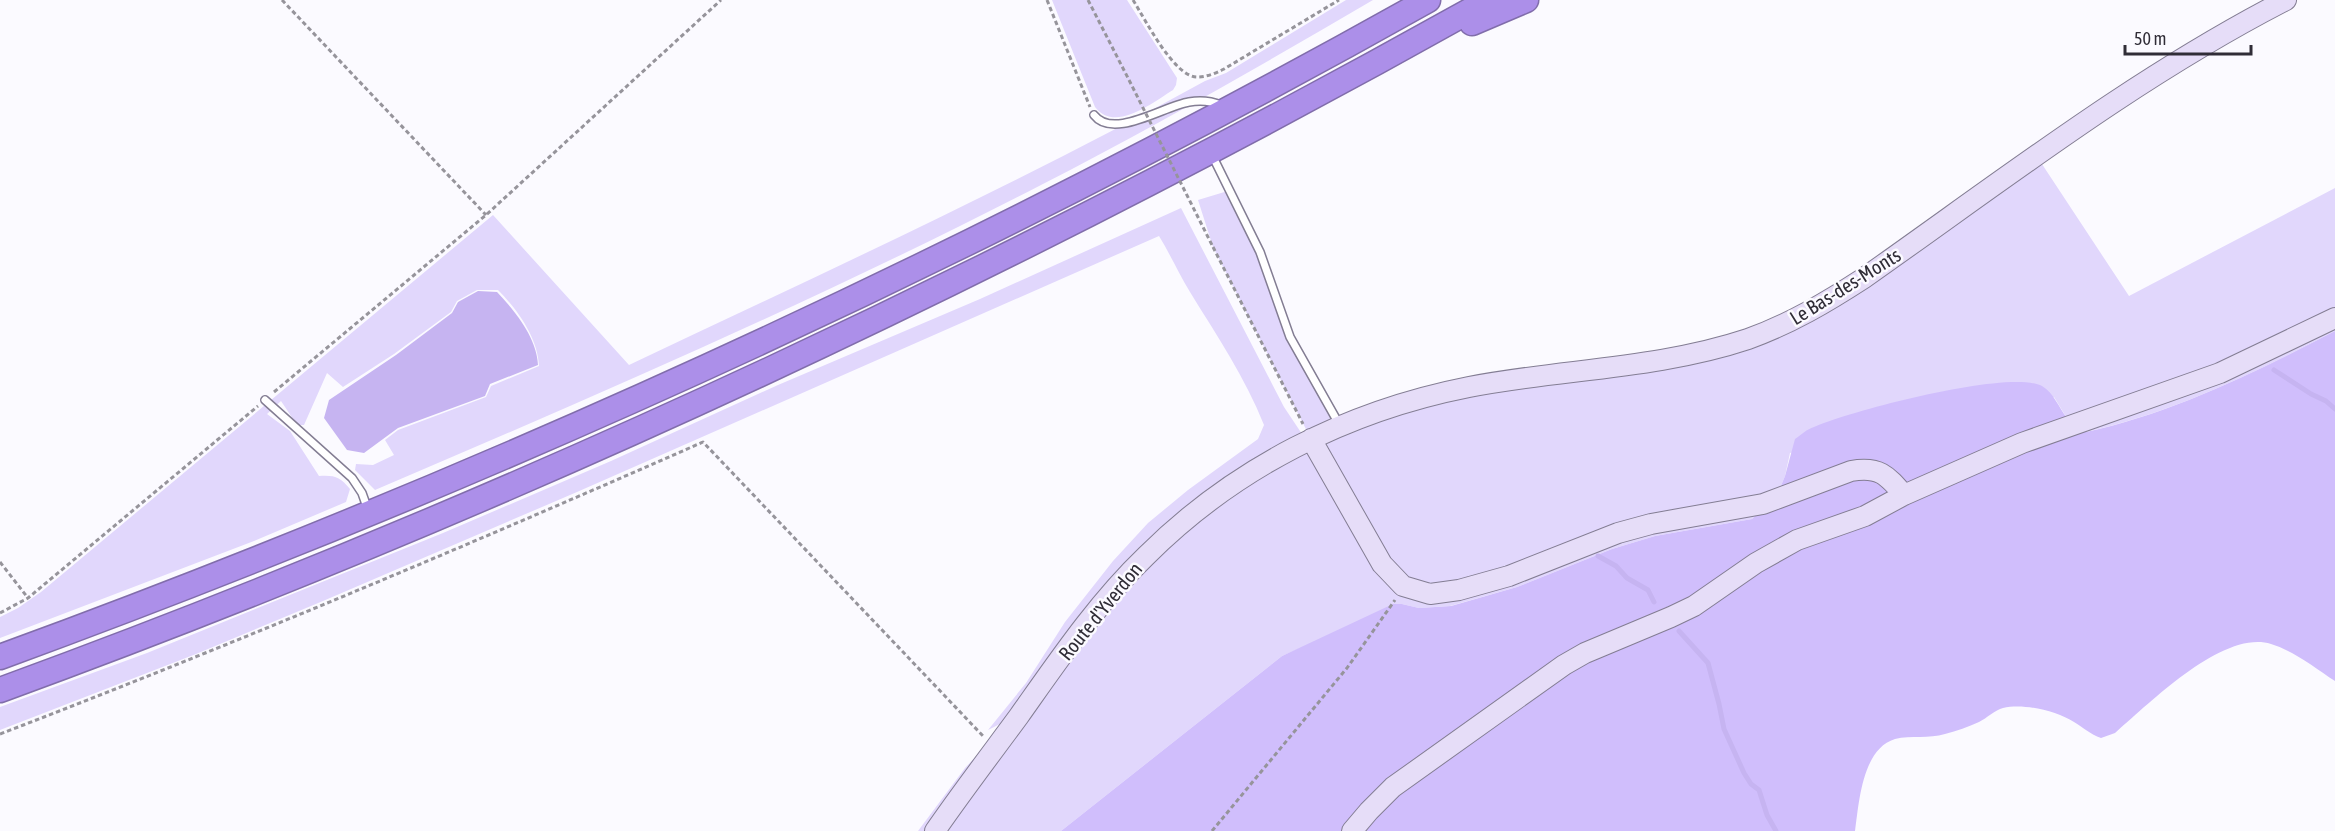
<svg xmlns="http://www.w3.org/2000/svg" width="2335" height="831" font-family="'Asap Condensed',sans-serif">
<rect width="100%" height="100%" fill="#fbfaff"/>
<path fill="#e1d7fc" d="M1052,0h75l50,78 -1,7 -3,5c-21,13 -58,43 -78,17z
M1346,0h27c-109,64 -219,127 -332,185 -217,112 -441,209 -666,305l-20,-20 1,-6 17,1 21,-10 -9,-15 13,-10 88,-33 5,-11 48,-20c-1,-28 -22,-57 -41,-76h-21l-20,11 -6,11 -57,42 -51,33 -16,-14 -23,52h-7l-16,-24 -14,13 23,17 29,45c16,-1 21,1 31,13l-4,13 -92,39 -254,97v-21l18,-9 23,-16 452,-377 136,150c194,-92 389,-181 576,-284l21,-8z
M2036,155l93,141 206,-108v143c-79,41 -162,82 -250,101l-17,-12 -14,-23 -264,56 -5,23 -7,17 -26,26 -97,17 -43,13 -95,38 -67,19 -31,2 -17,-4 -120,52 -221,175h-126l210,-275 166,-117 -98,-192 -15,-47 33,-10 20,42 33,90 57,104 20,-9 402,-84z
M1181,208l103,199 18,27 -109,70 -191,219 -14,7 38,-47 39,-61 48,-61 35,-38 40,-33 70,-51 6,-14c-19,-48 -47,-89 -74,-133 -11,-18 -20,-38 -31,-56l-582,256 -254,109 -127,53 -196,76v-23l147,-54 296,-120 168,-72 167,-76 202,-86z
M979,753l2,2 -54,76h-9l47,-63z"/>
<path fill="#d0befc" d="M2335,331v350c-20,-13 -41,-30 -64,-37 -48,-15 -122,60 -156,89l-14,5c-11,-4 -17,-10 -27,-16 -18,-11 -50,-19 -71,-14 -8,2 -16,10 -24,14 -11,5 -22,9 -34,12 -16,5 -34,1 -50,5 -33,10 -36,64 -40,92h-794l221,-175 111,-52h9l17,4 32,-2 66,-19 95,-38 43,-13 97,-17 26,-26 7,-17 10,-37c6,-4 12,-10 19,-12 37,-16 194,-58 228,-41 12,7 17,22 25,32 5,6 13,10 19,14 87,-19 170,-60 249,-101z"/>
<path fill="#c6b4f1" d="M478,291l19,1c18,19 40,46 41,73l-48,19 -5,12 -87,32 -34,25 -17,-3 -23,-32 5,-18 67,-45 56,-42 6,-11z"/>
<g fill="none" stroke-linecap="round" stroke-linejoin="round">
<path stroke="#c6b4f1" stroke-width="5" d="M2274,370l37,24 15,7 9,8
M1598,556l18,10 11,12 21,12 6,12
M1679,631l29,32 11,41 5,25 20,44 7,11 8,6 8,25 9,16"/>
<defs>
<path id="lane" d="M1094,115c19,25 70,-9 95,-13 11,-2 22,-1 32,3
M1212,155l48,97 30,85 49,87
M265,400l87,78 10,15 6,17"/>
<path id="secondary" d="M1311,439l71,125 21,22 27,8 29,-4 50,-14 109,-43 33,-9 112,-20 88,-33c28,-5 36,4 53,24
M935,831c27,-39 56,-77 84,-115 39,-55 78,-113 127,-160 88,-88 201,-145 323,-169 93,-18 189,-18 279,-48 42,-15 79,-37 116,-61 138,-97 272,-201 422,-278
M1352,831l17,-20 24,-24 171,-122 21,-12 86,-36 23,-11 62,-43 41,-23 68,-24 39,-21 118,-52 198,-70 115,-55"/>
<path id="highway" d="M1472,23l54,-23
M0,657c492,-180 971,-400 1428,-657
M0,690c515,-188 1011,-422 1489,-690"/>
</defs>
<use href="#lane" stroke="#837d93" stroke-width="10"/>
<use href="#secondary" stroke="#837d93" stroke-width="22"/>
<use href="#highway" stroke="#816dab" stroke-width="27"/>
<path stroke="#96949b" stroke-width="3" stroke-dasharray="4.5 3" stroke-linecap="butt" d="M282,0l204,215
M1047,0l43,107
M1088,0l41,80
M1133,0c12,19 41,77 64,77 10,0 19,-4 27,-8l115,-69
M1213,247l90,177
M274,392l212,-177 235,-215
M0,562l28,36
M0,613l28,-15 230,-192
M0,734c237,-91 471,-190 703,-292l280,294
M1212,831l135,-163 48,-68"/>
<use href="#lane" stroke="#fff" stroke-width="7"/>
<use href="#secondary" stroke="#e6ddf8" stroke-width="20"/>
<use href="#highway" stroke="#ac8fe9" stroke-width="24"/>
<path stroke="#96949b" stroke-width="3" stroke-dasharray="4.5 3" stroke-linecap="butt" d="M1129,80l84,167"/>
</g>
<g text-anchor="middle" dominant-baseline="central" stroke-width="5" stroke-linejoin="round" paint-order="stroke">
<g font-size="20" fill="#302d37" stroke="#fbfaff">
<text transform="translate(1845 286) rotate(-32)">Le Bas-des-Monts</text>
<text transform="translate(1100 611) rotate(-51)">Route d'Yverdon</text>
</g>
</g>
<path d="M2125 45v9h126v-9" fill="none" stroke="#302d37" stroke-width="3"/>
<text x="2134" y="45" font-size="18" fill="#302d37" stroke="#fbfaff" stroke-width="4.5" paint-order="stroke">50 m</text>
</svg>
